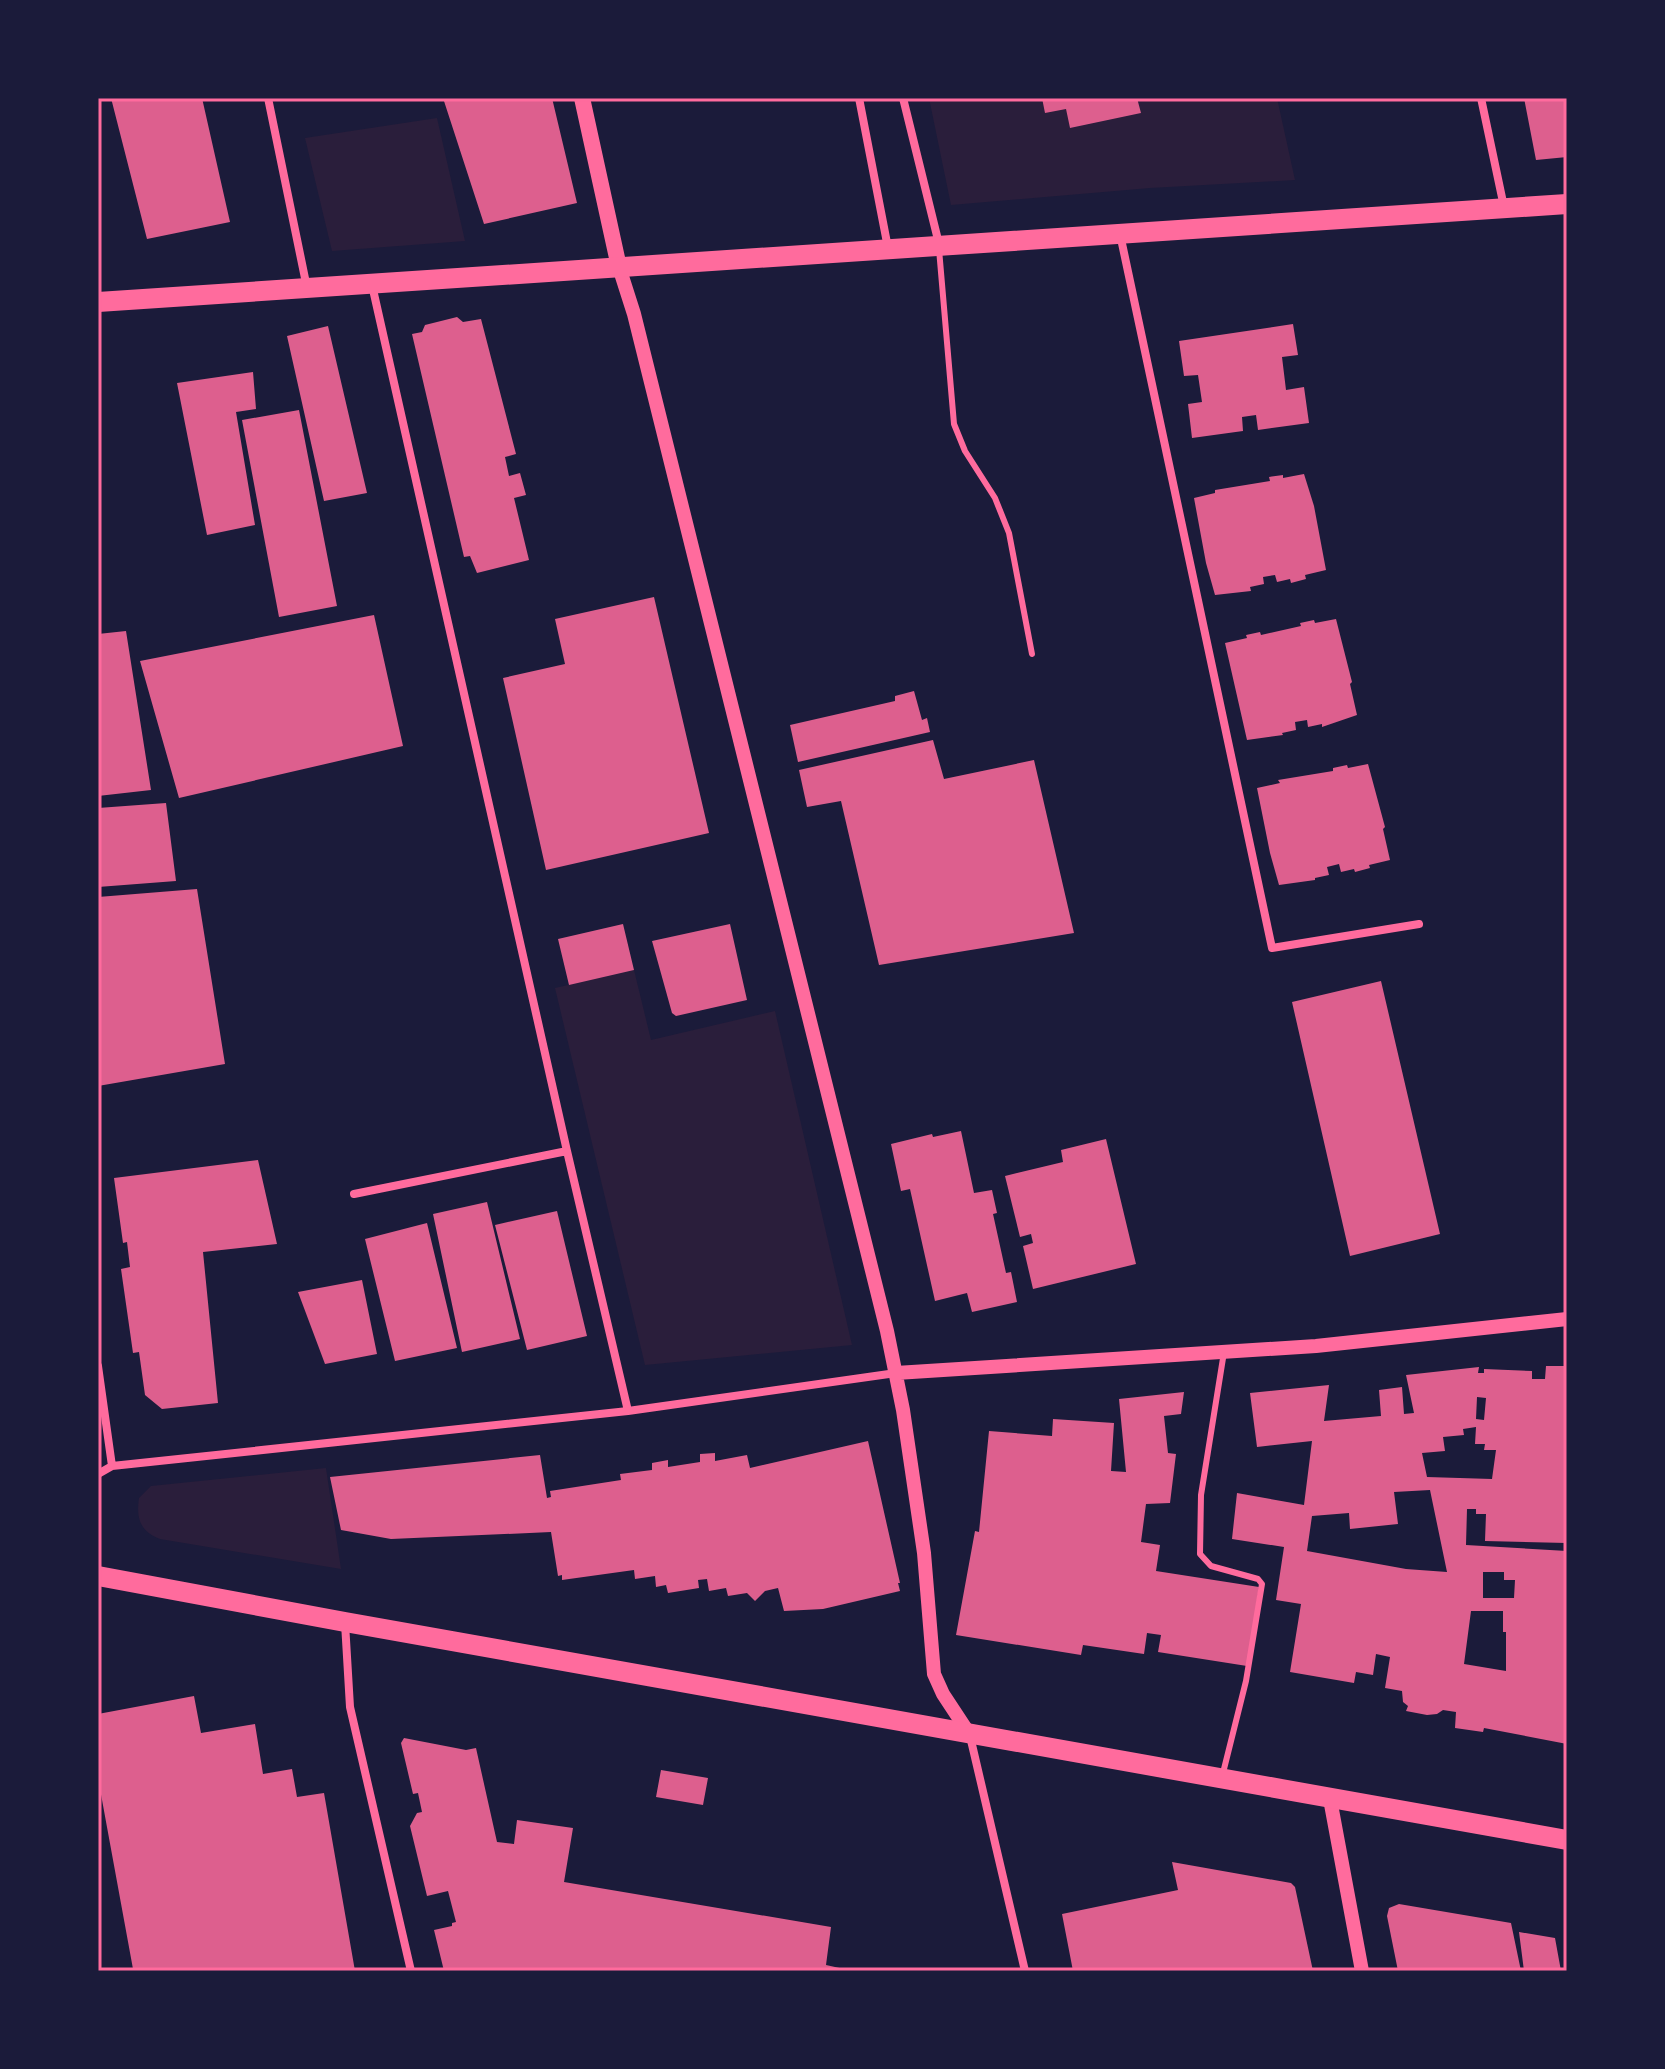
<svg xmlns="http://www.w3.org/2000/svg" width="1665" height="2069" font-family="Quicksand,sans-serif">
<rect width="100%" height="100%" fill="#1b1b3a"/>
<path fill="#2a1e3b" d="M929,98h113l24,11 4,19 70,-15 -3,-15h78c19,4 42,0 62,0l18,82 -145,8 -199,17z
M437,118l28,123 -133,10 -27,-113z
M634,970l17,70 124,-29 77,334 -207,20 -90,-377z
M326,1468l15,101 -181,-30c-20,-8 -24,-20 -21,-41l12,-12z"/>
<path fill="#dd5f8e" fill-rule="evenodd" d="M111,98h91l28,124 -83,17z
M443,98h109l25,105 -93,21z
M1042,98h95l4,15 -71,15 -4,-19 -21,4z
M1524,98h43v59l-31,3z
M457,317l6,5 18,-3 35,135 -11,3 4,19 11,-3 6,22 -12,3 15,62 -52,13 -7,-17 -6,1 -52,-223 10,-2 3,-7z
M1293,324l5,31 -16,2 4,33 18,-3 5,36 -51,7 -2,-15 -14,2 1,14 -51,7 -4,-34 14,-2 -4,-27 -14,1 -5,-35z
M328,326l39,167 -43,8 -37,-165z
M253,372l3,37 -20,3 19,113 -48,10 -30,-152z
M299,410l38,196 -58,11 -37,-197z
M1304,474l10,32 12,64 -21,5 1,4 -15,4 -1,-4 -13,3 -2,-7 -12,2 1,7 -14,3 1,4 -36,4 -9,-32 -12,-65 21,-5v-3l55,-9 -1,-4 14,-2v3z
M654,597l55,236 -163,37 -43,-192 62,-14 -10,-45z
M374,615l29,131 -224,52 -39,-137z
M1336,619l16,63 -2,2 7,31 -35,12v-3l-14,3 -1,-7 -12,2 1,8 -14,3 1,2 -36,5 -22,-97 22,-5 -1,-3 14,-3 1,3 40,-9 -1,-3 14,-3 1,3z
M126,631l25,159 -53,6v-162z
M914,691l8,29 5,-2 3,14 -132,30 -8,-37 105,-24v-5z
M933,740l11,39 90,-19 40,173 -195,32 -38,-164 -34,6 -8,-37z
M1368,764l17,63 -2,2 7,31 -21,5 1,3 -15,4 -1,-3 -13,3 -2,-8 -12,3 2,8 -14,3v2l-36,5 -9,-32 -13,-65 23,-5 -2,-3 55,-9v-3l14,-3 1,3z
M166,803l10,78 -78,6v-79z
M197,889l28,175 -127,22v-189z
M623,924l11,46 -65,15 -11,-46z
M730,924l17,76 -71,16 -4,-3 -20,-72z
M1381,981l59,253 -90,22 -58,-254z
M961,1131l13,62 18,-3 5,23 -4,1 13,59 5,-1 6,30 -45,10 -5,-19 -32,8 -25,-112 -9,2 -10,-47 41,-10 1,3z
M1106,1139l30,125 -103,25 -10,-43 10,-3 -2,-9 -11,3 -15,-61 58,-14 -2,-12z
M258,1160l19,84 -74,8 15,151 -56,6 -17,-14 -6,-43 -6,1 -12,-84 9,-2 -3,-25 -4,1 -9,-65z
M487,1202l33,137 -58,13 -29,-138z
M557,1211l30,125 -60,14 -32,-125z
M427,1223l30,125 -62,13 -30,-122z
M362,1280l15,74 -52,10 -27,-72z
M1546,1366h21v177l-82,-2 1,-27h-10v-5h-9l-1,36 101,6v193l-83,-16 -1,4 -28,-4 1,-16 -13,-2 -6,4 -10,1 -21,-4 2,-5 -5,-4 -1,-11 -17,-3 5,-31 -14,-3 -3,21 -17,-3 -2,11 -64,-11 11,-68 -25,-4 8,-53 -52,-8 5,-46 67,12 8,-64 -55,6 -7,-54 79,-8 -5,36 57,-5 -2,-26 23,-3 2,27 10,-1 -8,-38 73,-8 -1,6h6v-4l48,2v8h13zM1477,1397l9,1 -2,22 -8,-1zM1476,1427l-1,17h10l-1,6h12l-4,29 -65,-2 -5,-24 23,-2 -2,-14 21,-2 -1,-6zM1430,1490l17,82 -41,-3 -99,-18 5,-35 37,-3 1,16 48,-5 -4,-32zM1483,1572h21v8h11l-1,18h-31zM1471,1611h32v21h3v39l-42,-7z
M1184,1392l-3,22 -17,2 4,37 8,1 -6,49 -24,1 -5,38 19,3 -4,26 103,16 -12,79 -89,-14 3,-17 -14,-2 -3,21 -61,-9 -2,10 -125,-20 19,-104 4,1 10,-101 63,5 1,-17 61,4 -3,48 15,1 -7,-73z
M868,1441l32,142h-2l2,8 -77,18 -39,2 -6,-23 -13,3 -10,10 -8,-8 -19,3 -2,-8 -17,3 -2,-12 -9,1 1,8 -31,5 -2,-8 -10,2 -1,-11 -20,3 -1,-9 -72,10v-5l-4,1 -7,-44 -160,7 -50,-9 -11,-53 210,-22 7,43 4,-1 -1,-6 71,-11 -1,-6 32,-4v-7l16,-3v7l32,-5v-8l15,-1v8l32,-6 3,13z
M194,1696l7,37 54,-9 8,50 29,-5 5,28 27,-4 31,178h-218l-4,-2 -35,-191v-64z
M404,1738l62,12 10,-2 21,94 17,2 3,-24 56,8 -9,54 267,45 -5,38 27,6 -303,-2 -106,2 -10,-41 18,-4v-3l4,-1 -8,-31 -21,5 -17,-70 7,-13 5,-1 -4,-19 -5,1 -12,-51z
M661,1770l47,8 -5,27 -47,-8z
M1172,1862l119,21 4,4 18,84h-240l-11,-57 116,-24z
M1399,1904l112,19 10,48h-123l-11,-55 2,-8z
M1519,1932l36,6 6,33h-37z"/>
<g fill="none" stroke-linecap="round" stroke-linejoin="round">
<path stroke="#ff6b9d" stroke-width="6" d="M939,249l15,175 11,27 30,47 14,35 23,121
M1223,1773l23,-92 16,-97 -4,-5 -47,-13 -11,-12 1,-59 23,-143"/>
<path stroke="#ff6b9d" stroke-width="8" d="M268,98l39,190
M859,98l29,150
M903,98l36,146
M1481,98l23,109
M1120,234l152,714 147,-24
M372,285l195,866 61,260
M354,1194l213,-43
M98,1366l14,100
M98,1474l14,-8 516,-55 268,-38
M345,1623l5,84 61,264
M970,1736l55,235"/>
<path stroke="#ff6b9d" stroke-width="14" d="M619,267l15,47 253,1017 16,79 21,143 10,121 9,20 27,41
M896,1373l420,-27 251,-27
M1330,1799l32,172"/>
<path stroke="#ff6b9d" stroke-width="16" d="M582,98l37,169"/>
<path stroke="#ff6b9d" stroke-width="20" d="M98,302l1469,-98
M98,1576l247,46 1222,218"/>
</g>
<rect width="1665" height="2069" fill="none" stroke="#1b1b3a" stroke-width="200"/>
<rect x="100" y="100" width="1465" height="1869" fill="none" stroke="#ff6b9d" stroke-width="3"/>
</svg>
